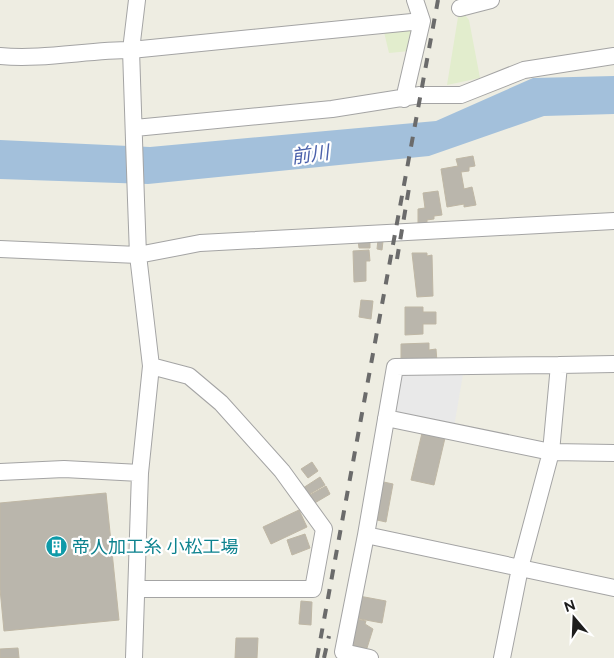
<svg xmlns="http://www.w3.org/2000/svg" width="614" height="658" font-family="Raleway,'Noto Sans JP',sans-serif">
<rect width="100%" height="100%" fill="#eeede2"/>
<path fill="#e2edcd" d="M464,14l5,6 11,58 -33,7 11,-68z
M412,29l-2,22 -21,2 -5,-21z"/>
<path fill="#e9e9e9" d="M463,374l-9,53 -65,-14 8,-38z"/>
<path fill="#a3c0db" d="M614,76v38l-70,2 -115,40 -281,28 -148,-5v-39l150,7 286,-26 97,-43z"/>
<path fill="#bab6ac" stroke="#bfb7a5" d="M473,156l2,10 -6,1v4l-8,1 3,17 8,-2 4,18 -12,2v-3l-17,3 -6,-38 17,-3 -2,-7z
M438,191l4,24 -8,1v3l-7,1v4l-9,2v-17l7,-1 -2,-15z
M370,239v9h-11l-1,-8z
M378,240l5,1 -1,9 -5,-1z
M369,250l1,11h-4v20l-12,1 -1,-31z
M412,253h15v3l5,-1 1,41 -16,1z
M361,300l12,1 -2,18 -12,-2z
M405,307h18v5h13v12h-13v10l-18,1z
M429,343v7l7,-1 1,13 -36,1v-19z
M422,433l23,5 -11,47 -23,-5z
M312,462l6,9 -10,7 -7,-9z
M320,477l5,8 -17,10 -5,-7z
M379,481l14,3 -7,38 -9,-2 2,-7 -6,-1z
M326,486l4,8 -17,10 -5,-8z
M106,493l13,127 -115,11 -4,-42v-86z
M299,510l8,17 -36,17 -8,-17z
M305,534l5,14 -18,7 -5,-15z
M359,596l27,5 -4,22 -27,-5z
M301,601l11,1 -1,23 -12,-1z
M356,619l10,2 -1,3 8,5 -6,19 -20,-3z
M236,638h22l-1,20h-22z
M18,648l1,10h-19v-9z"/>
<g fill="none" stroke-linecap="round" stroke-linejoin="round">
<defs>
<path id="minor" d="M460,8l31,-8
M0,56c43,4 88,-6 131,-6l291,-29
M404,99l18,-78 -7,-21
M135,128l197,-19 88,-14h41l63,-25 90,-14
M0,249l138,6 62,-12 414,-22
M386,418l165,34 63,1
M0,472l64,-3 76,4
M366,535l248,53
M137,589h176l11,-60 -42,-58 -61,-68 -32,-27 -38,-10
M134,658l6,-185 11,-107 -13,-111 -2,-55 -5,-150 6,-50
M370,658l-27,-6 23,-117 29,-168 164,-2
M502,658l18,-90 31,-116 8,-87 55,-1"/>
</defs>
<use href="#minor" stroke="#a4a4a4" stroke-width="18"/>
<use href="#minor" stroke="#fff" stroke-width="16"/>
<path stroke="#6b6b6b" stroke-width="4" stroke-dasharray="10 10" stroke-linecap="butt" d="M397,259l12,-71
M317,658l121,-658
M324,658l5,-22"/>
</g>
<defs>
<symbol id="building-disc" viewBox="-11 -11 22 22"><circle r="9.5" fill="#0f9aa8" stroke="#fff"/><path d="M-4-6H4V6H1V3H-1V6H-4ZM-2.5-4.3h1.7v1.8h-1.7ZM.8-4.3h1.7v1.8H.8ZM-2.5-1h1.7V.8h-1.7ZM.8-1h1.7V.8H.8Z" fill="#fff"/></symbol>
</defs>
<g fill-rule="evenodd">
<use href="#building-disc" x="44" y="534" width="25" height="25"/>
</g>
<g text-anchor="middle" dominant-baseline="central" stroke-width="4.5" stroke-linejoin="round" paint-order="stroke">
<g font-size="18" fill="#0d838f" stroke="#fff" text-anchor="start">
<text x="72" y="546">帝人加工糸 小松工場</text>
</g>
<g font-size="19" font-style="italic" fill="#4b61ab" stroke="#fff">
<text transform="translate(310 154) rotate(-8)">前川</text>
</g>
</g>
<g transform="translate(574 618) rotate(341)" stroke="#ffffff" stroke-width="4" paint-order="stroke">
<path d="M0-4L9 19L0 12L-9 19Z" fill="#1d1d1d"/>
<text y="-8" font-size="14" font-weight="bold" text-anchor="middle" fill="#1d1d1d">N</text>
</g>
</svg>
